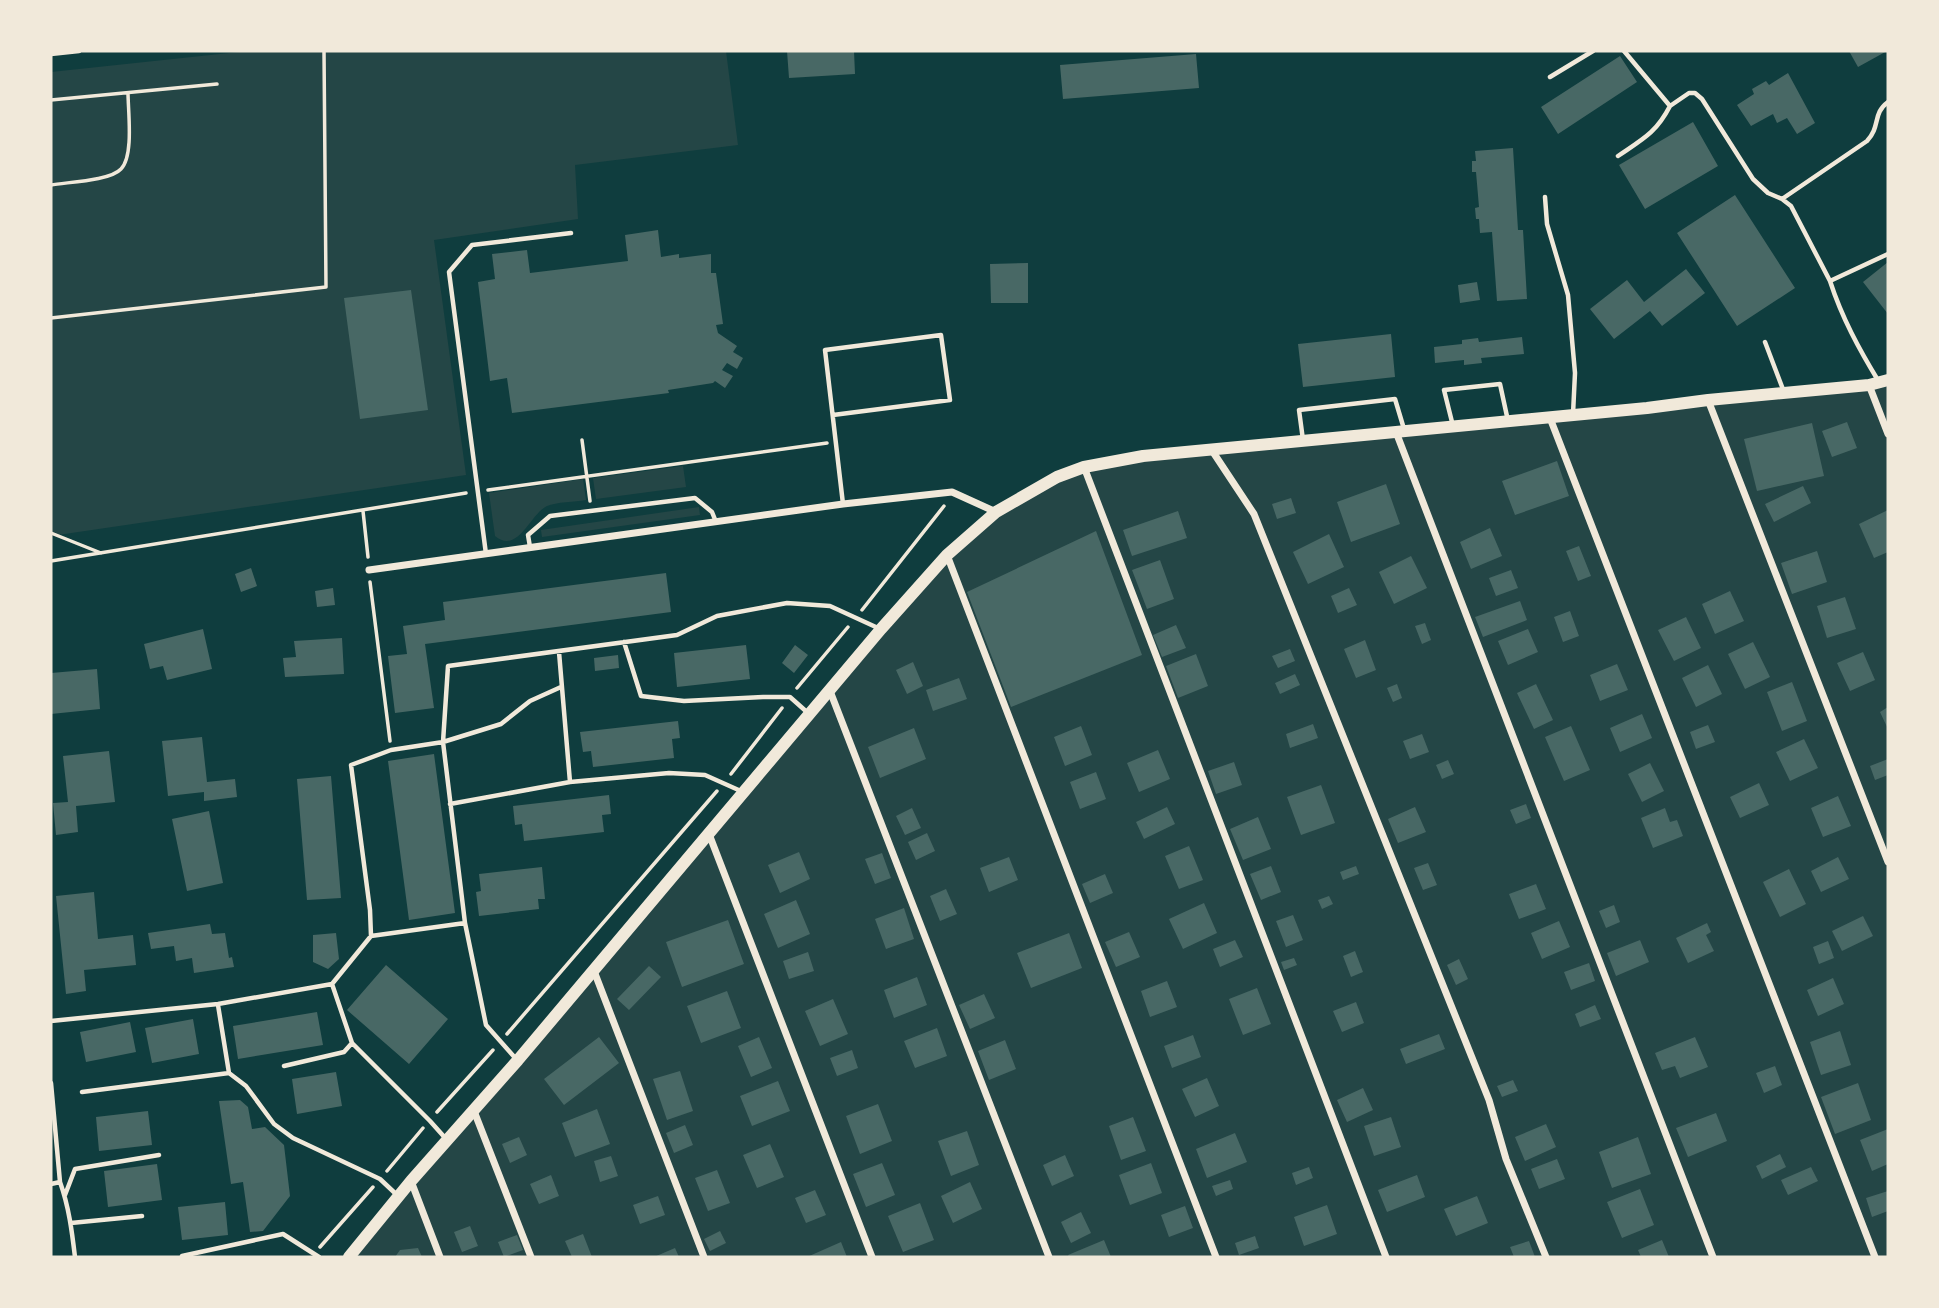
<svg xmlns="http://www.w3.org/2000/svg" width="1939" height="1308" font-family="'PT Sans',sans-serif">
<rect width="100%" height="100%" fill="#0f3d3e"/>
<path fill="#244646" d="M248,51h478l12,94 -163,20 3,54 -144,21 32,235 -415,61v-464z
M1888,380v877h-1539l360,-423 271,-310 104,-57z
M683,466l3,21 -90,12 -3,-21z
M583,479l3,21c-11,2 -30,2 -39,6 -17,8 -29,49 -52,30l-6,-43z
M699,507l1,8 -158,22 -1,-7z"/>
<path fill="#486865" d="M787,51h67l1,23 -66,4z
M1849,51h38l-29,16z
M1196,54l3,34 -136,11 -3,-34z
M1620,56l17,26 -79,52 -17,-27z
M1788,73l27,50 -18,11 -10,-16 -10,5 -4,-9 -22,12 -14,-21 17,-11 -2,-5 14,-8 3,4z
M1693,122l25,44 -73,43 -26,-44z
M1513,148l5,82h5l4,69 -30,2 -5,-69 -12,1 -1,-14h-3l-1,-11 4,-1 -3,-35h-4v-11h4l-1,-10z
M1735,195l60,93 -58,38 -60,-93z
M658,230l3,27 18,-3v4l32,-4v19h5l7,51 -7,1 2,8 19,13 -4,6 10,6 -6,11 -10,-6 -5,7 11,6 -8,12 -10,-7 -2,2 -45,7 1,3 -157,20 -5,-35 -17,3 -12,-99 17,-3 -3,-25 35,-4 3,23 98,-12 -3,-26z
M1888,262v52l-25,-32z
M1028,263v40h-37l-1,-39z
M1686,269l19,24 -43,33 -12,-15 -36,28 -24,-30 37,-29 17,22z
M1477,282l3,18 -20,3 -2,-18z
M411,290l17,120 -68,9 -16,-121z
M1391,334l4,43 -92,10 -5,-43z
M1522,337l2,17 -43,4 1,5 -18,2v-5l-29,3 -1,-16 28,-3v-4l16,-2 1,4z
M1847,422l10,26 -25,9 -10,-26z
M1812,423l12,53 -67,15 -13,-52z
M1557,461l12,35 -54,19 -13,-34z
M1386,484l14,40 -49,18 -14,-40z
M1803,486l8,17 -37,19 -9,-18z
M1291,498l5,15 -19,6 -5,-15z
M1888,510v42l-14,6 -15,-34z
M1178,511l9,27 -55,18 -9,-26z
M1490,528l12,28 -31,13 -11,-27z
M1096,531l46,124 -131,52 -44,-115z
M1329,534l15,33 -36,17 -15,-32z
M1579,546l12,30 -13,5 -12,-30z
M1817,551l10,31 -35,12 -11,-31z
M1411,556l16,32 -33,16 -15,-32z
M1160,560l14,39 -27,10 -15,-39z
M251,568l6,18 -16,6 -6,-18z
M1511,570l7,18 -22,8 -7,-18z
M666,573l5,39 -246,32 9,64 -39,5 -7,-57 19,-2 -4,-28 42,-6 -2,-18z
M333,588l2,17 -18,2 -2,-16z
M1349,588l8,17 -19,8 -7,-17z
M1730,591l14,30 -29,13 -13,-30z
M1845,597l11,32 -29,9 -10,-32z
M1520,601l7,19 -44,17 -8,-20z
M1570,611l9,25 -16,6 -9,-25z
M1686,617l15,31 -27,13 -16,-31z
M1425,623l6,17 -9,4 -7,-18z
M1176,625l10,23 -24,9 -9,-22z
M203,629l9,40 -45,11 -4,-14 -13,3 -6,-25z
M1528,629l10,23 -30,13 -10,-24z
M342,638l2,36 -59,3 -2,-19 13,-1 -2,-16z
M1365,640l11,30 -20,8 -12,-29z
M1753,642l17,35 -25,12 -17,-35z
M746,645l4,34 -73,8 -3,-34z
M795,645l13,10 -14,18 -12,-10z
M1290,649l5,12 -17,7 -6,-12z
M1863,652l12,28 -25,11 -13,-28z
M1196,654l12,32 -30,12 -12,-32z
M618,655l1,13 -24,3 -1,-13z
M913,662l10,24 -16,8 -11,-24z
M1617,664l11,26 -28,11 -10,-26z
M1708,665l14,29 -26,13 -14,-29z
M97,669l3,40 -49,5v-41z
M1295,674l5,11 -20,9 -5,-11z
M959,678l8,21 -34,12 -7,-21z
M1792,682l15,39 -25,10 -15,-39z
M1397,684l5,14 -9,4 -6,-14z
M1536,684l17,36 -19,9 -17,-36z
M1888,707v22l-8,-17z
M1642,714l10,24 -32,14 -10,-24z
M678,721l2,17 -8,1 2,19 -81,9 -2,-16 -8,1 -3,-20z
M1313,724l5,14 -28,10 -4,-14z
M1708,725l7,17 -19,7 -6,-17z
M1081,726l11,29 -27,11 -11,-29z
M1571,726l19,44 -26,11 -19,-44z
M914,728l12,31 -46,19 -12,-31z
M1422,734l7,18 -19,7 -7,-18z
M202,737l5,45 28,-3 2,18 -33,4v-9l-36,4 -6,-55z
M1804,739l14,29 -28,13 -14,-29z
M1158,750l12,29 -31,13 -12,-29z
M109,751l6,51 -39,4 2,26 -22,3 -3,-32 15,-1 -5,-46z
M434,754l21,159 -46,7 -21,-159z
M1888,759v16l-13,5 -5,-14z
M1448,760l6,14 -12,5 -6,-14z
M1234,762l8,23 -26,9 -8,-23z
M1650,763l14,28 -22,11 -14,-28z
M1096,772l10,27 -26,10 -10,-27z
M331,776l10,122 -34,2 -10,-121z
M1759,783l10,22 -29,13 -10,-21z
M1321,785l14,38 -34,12 -14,-38z
M609,795l2,19 -9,1 2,17 -80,9 -2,-17 -7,1 -2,-19z
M1838,796l13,30 -28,11 -12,-29z
M1526,804l5,14 -15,6 -6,-14z
M1167,807l8,17 -31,15 -8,-17z
M1415,807l11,25 -28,11 -10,-24z
M912,808l9,20 -16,7 -9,-19z
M1665,808l5,14 7,-2 6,16 -30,12 -12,-30z
M209,811l14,72 -36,8 -15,-72z
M1258,817l13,32 -28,11 -13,-31z
M927,833l8,18 -19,9 -8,-18z
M1189,846l14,34 -24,9 -14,-33z
M799,852l11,27 -30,14 -12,-28z
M882,853l9,25 -16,6 -10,-25z
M1009,857l9,23 -29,12 -9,-24z
M1838,857l11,22 -28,13 -10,-21z
M1428,863l9,22 -14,5 -9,-22z
M1271,866l10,26 -20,8 -11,-26z
M1356,866l3,8 -16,6 -3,-8z
M542,867l3,32h-7l1,10 -60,7 -3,-24 5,-1 -2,-17z
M1789,869l17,35 -26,13 -17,-35z
M1105,874l8,19 -23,10 -8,-19z
M1536,884l10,25 -27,10 -10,-25z
M946,889l11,25 -17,7 -10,-25z
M94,892l4,47 35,-4 3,30 -52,5 2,21 -20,3 -10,-98z
M1329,896l4,8 -11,5 -4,-9z
M796,900l14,34 -32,14 -14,-34z
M1204,903l13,30 -34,16 -14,-30z
M1614,905l6,17 -14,6 -7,-17z
M904,908l10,31 -28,10 -11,-30z
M1293,915l10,25 -17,7 -10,-26z
M1863,916l10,20 -31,15 -10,-20z
M728,920l16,44 -62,23 -16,-45z
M1559,921l11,26 -28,12 -11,-26z
M1707,923l4,9 -5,3 8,16 -26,12 -12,-25z
M210,924l2,10 13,-1 4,25 3,-1 2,10 -40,6 -2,-15 -16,3 -2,-15 -23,3 -3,-16z
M1129,932l11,25 -24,10 -11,-25z
M336,933l3,26 -11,10 -15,-7v-27z
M1069,933l13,35 -51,20 -14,-35z
M1235,940l8,17 -23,10 -7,-18z
M1640,940l9,22 -33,14 -9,-23z
M1828,941l6,17 -15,6 -6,-17z
M1355,951l8,21 -12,5 -8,-21z
M808,952l6,19 -25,8 -6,-18z
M1294,958l3,7 -13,5 -3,-8z
M1459,959l9,20 -12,6 -9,-20z
M1589,963l6,18 -24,9 -7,-18z
M386,965l62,54 -39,45 -62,-54z
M649,966l12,11 -32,33 -12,-11z
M917,977l10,28 -33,13 -10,-28z
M1833,978l11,26 -26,12 -11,-26z
M1167,981l10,26 -27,10 -9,-26z
M1257,988l14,36 -28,11 -14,-36z
M727,991l14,37 -40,15 -14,-37z
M984,994l11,24 -25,11 -11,-24z
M833,999l15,35 -28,12 -15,-35z
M1356,1002l8,21 -22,9 -9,-21z
M1595,1005l6,14 -21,8 -5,-13z
M317,1012l6,33 -85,14 -5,-33z
M193,1019l6,35 -47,9 -7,-35z
M130,1022l6,30 -50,10 -6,-30z
M937,1028l10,28 -32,12 -11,-27z
M1840,1031l11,34 -30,10 -11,-33z
M1439,1034l6,15 -39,15 -6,-15z
M1193,1035l8,22 -29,11 -8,-22z
M599,1037l20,26 -55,42 -20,-26z
M759,1037l13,31 -21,9 -13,-31z
M1695,1037l13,30 -28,11 -5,-12 -13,4 -7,-17z
M1005,1040l11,29 -27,11 -11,-29z
M852,1050l6,18 -21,8 -7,-18z
M1775,1066l7,19 -18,8 -8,-20z
M680,1071l13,40 -26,9 -14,-41z
M336,1072l6,34 -45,8 -5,-35z
M1207,1078l12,28 -24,11 -13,-28z
M1513,1080l5,11 -16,6 -5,-11z
M778,1081l12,30 -38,15 -12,-30z
M1858,1083l13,37 -36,14 -14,-37z
M1363,1088l10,22 -26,12 -10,-22z
M240,1100l8,7 4,22 13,-2 19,18 6,51 -27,35 -13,1 -7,-50 -12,2 -12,-83z
M878,1104l14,37 -32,13 -14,-38z
M597,1109l13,35 -35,13 -13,-34z
M148,1111l4,34 -53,6 -3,-34z
M1716,1113l11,28 -39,16 -12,-29z
M1133,1117l13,34 -25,9 -12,-34z
M1391,1117l10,30 -27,9 -10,-30z
M1546,1124l10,23 -31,14 -10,-24z
M685,1125l8,20 -19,8 -8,-20z
M1888,1129v35l-16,7 -12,-31z
M967,1131l12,34 -28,11 -13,-35z
M1235,1133l12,29 -40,16 -11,-29z
M519,1137l8,18 -17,8 -8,-19z
M1638,1137l13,37 -39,14 -13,-36z
M770,1144l14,33 -27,11 -14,-33z
M1780,1154l6,13 -24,12 -6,-13z
M1065,1155l9,21 -22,10 -9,-21z
M611,1156l7,20 -18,6 -6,-21z
M1557,1159l8,20 -26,10 -8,-20z
M882,1163l13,32 -29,12 -13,-33z
M1151,1163l11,30 -32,12 -11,-30z
M157,1164l5,36 -54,7 -4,-36z
M1309,1167l4,11 -17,7 -4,-12z
M1811,1167l7,14 -30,14 -7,-15z
M717,1170l13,33 -22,8 -13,-33z
M551,1175l8,21 -20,8 -9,-20z
M1417,1175l8,22 -38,15 -9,-22z
M1230,1180l3,9 -17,7 -4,-10z
M970,1182l12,27 -29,14 -12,-27z
M1640,1189l14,36 -32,13 -15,-36z
M815,1190l11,25 -20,8 -11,-25z
M1888,1191v20l-16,6 -6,-19z
M658,1196l7,19 -25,9 -7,-19z
M1477,1196l11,27 -32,13 -12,-27z
M225,1202l3,33 -46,5 -4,-33z
M920,1203l14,37 -31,12 -15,-36z
M1327,1205l10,29 -33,12 -10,-29z
M1185,1206l8,22 -24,9 -8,-22z
M1081,1212l10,21 -20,10 -10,-21z
M470,1226l8,20 -16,6 -8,-20z
M720,1231l6,12 -16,8 -6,-12z
M583,1234l9,23h-20l-7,-16z
M517,1235l6,15 -19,7 -6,-15z
M1255,1236l4,12 -20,7 -4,-12z
M1104,1240l7,17h-42l-1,-2z
M1662,1240l7,17h-28l-3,-7z
M1529,1241l6,16h-21l-4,-10z
M841,1242l6,15h-40z
M418,1248l4,9h-27l5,-7z
M675,1248l4,9h-25z"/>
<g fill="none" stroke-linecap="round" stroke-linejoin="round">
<path stroke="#f1e9da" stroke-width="3.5" d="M51,100l166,-16
M51,185c16,-3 59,-4 70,-16 13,-13 7,-58 7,-76
M51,318l275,-31 -2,-236
M582,440l8,61
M488,490l339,-47
M363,511l5,46
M51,533l50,20
M51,561l415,-68
M370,582l20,159
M862,610l82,-104
M797,688l51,-61
M731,774l51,-66
M507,1034l210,-243
M437,1112l56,-62
M387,1171l36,-43
M320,1247l53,-60"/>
<path stroke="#f1e9da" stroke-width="4.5" d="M1624,51l46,55 19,-13h6l7,6 51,80 15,14 14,6 9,7 39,75
M51,54l28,-3
M1550,77l43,-26
M1618,156c25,-17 38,-23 52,-50
M1545,197l2,27 21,71 7,78 -2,41
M1782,199l85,-58c14,-15 5,-27 21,-39
M1765,342l19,50
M1879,382c-20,-33 -37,-64 -49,-101l58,-27
M833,415l117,-15 -9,-65 -116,15 18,154
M1453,426l-9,-36 56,-6 8,37
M1303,440l-4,-30 96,-11 9,30
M530,547l-2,-12 22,-19 145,-18 17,14 4,10
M486,554l-37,-282 23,-27 99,-12
M624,642l17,54 43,5 79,-4h27l18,16
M559,652l11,130 99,-9 36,2 38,17
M561,687l-31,14 -29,23 -58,18 5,-76 229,-31 40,-19 70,-13 43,3 48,22
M450,804l120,-22
M371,936l-1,-26 -19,-145 40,-15 52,-8 22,181
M332,984l39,-48 94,-13 21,102 31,35
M218,1005l11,68
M51,1021l167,-17 114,-20 20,59 -8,9 -60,14
M352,1043l78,78 17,19
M51,1083l9,99
M82,1092l147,-19 17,13 28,38 19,14 87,41 17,16
M51,1184l9,-2c9,25 12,50 15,75
M65,1195l10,-26 84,-14
M71,1223l71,-7
M182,1256l101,-22 36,23"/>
<path stroke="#f1e9da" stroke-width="7" d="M1869,385l19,49
M1708,400l180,462
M1550,418l325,839
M1396,432l317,825
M1211,449l43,65 235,586 17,59 40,98
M1084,467l302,790
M947,555l269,702
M369,570l474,-66 109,-12 44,20
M830,691l219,566
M709,834l163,423
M594,971l110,286
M474,1111l57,146
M411,1181l29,76"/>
<path stroke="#f1e9da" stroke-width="12" d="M349,1257l62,-76 107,-121 363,-431 66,-74 49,-43 61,-35 27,-10 59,-11 504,-48 61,-8 161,-15 19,-5"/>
</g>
<rect width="1939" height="1308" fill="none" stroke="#f1e9da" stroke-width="105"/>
</svg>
